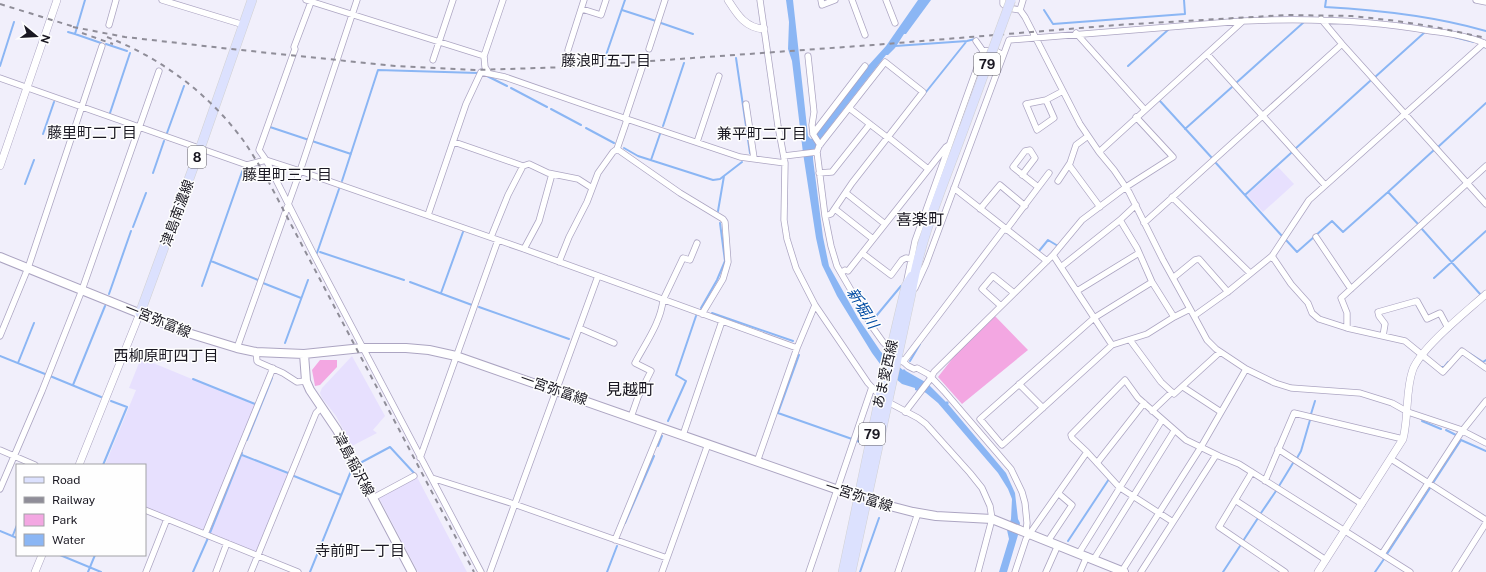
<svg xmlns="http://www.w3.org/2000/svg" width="1486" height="572" font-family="'Public Sans','Noto Sans JP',sans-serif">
<rect width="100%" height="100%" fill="#f1effb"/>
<path fill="#e7e0fe" d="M1278,167l16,17 -31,28 -16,-17z
M352,356l33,60 -12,14 4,3 -25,13 -16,-30 -14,-18 -2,-5 2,-5z
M141,358l114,47 -19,48 54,22 -31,76 -3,1 -111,-45v-42h-40l31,-75 -7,-2z
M417,477l50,95h-49l-40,-76z"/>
<path fill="#f3a7e2" d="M993,314l35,36 -66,54 -24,-27 21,-27z
M320,360h17v7l-17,18 -5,1 -3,-16z"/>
<path fill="#8bb6f4" d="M786,0h7l15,136 3,3 2,-1 54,-71 19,-21 32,-46h13l-25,34h-2l-9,14 -7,7h-2l-68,87 -5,10v7l10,78 6,29 29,52 23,34 22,18 1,-1 2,2 21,12 19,19 1,-1 2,2 -1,1 58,69 9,20 3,26 2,4 -2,12 -11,37h-8l10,-33 -2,-9 4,-11 1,-20 -4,-10 -10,-16 -60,-70 -12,-10 -7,-4 -1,2 -3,-1v-2l-13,-4 -19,-16 -11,-15 -35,-57 -15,-31 -6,-27 -13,-85 -11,-92 -4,-12 1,-27z"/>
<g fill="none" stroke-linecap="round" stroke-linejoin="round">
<path stroke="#8bb6f4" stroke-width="2" d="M1326,0l-1,7c55,3 109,9 161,24
M622,10l34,11
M1044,10l9,14 132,-10 -1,-14
M661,23l32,11
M68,32l7,2 10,-34
M75,34l26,9
M1454,37l20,5
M106,44l21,7
M895,46l72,-5 8,-2
M605,58l20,-58
M736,58l14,95
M0,66l14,-44
M1128,66l41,-37
M487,76l20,10
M1374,78l51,-46
M1236,83l68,-61
M511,88l36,19
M926,92l40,-50
M1160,101l52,57
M551,109l30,16
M110,113l20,-60
M663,126l21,-63
M270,127l39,13
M586,128l28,15
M1185,129l47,-42
M167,133l17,-47
M43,134l11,-32
M312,141l39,13
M1438,147l48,-44
M624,148l14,8 75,24 7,-1 22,-17
M1295,149l75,-68
M651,160l9,-26
M1215,162l67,74
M153,173l11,-32
M342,181l36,-111 100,3
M25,184l9,-24
M1388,192l46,-42
M1245,195l46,-42
M718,211l6,-35
M133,227l13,-34
M1422,229l58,65
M1286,240l11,12 35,-31 11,11 45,-40 30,32
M1039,251l9,-11 10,6
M320,252l84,28
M317,253l22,-64
M211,261l47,19
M1434,278l52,-47
M410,282l62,23
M263,283l38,15
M202,286l41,-117
M441,293l22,-61
M109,294l22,-63
M479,307l90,32
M701,308l16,-28 8,-19 -5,-38
M712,313l81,28
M872,321l29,-35
M285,343l23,-63
M1469,353l14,9 3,-2
M799,355l-21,58 74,26
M0,356l45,18
M910,361l10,-17
M18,363l16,-40
M1441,367h3l4,-5
M50,376l51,21
M193,379l62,25
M73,385l32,-79
M1311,414l4,-13
M668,421l18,-40 -10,-6 20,-59
M1422,421l19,8
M1446,430l10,5
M247,440l25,-62
M857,441l6,2
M658,446l4,-10
M242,455l46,18
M1297,458l4,-7 9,-31
M362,462l28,-15 24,26
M103,465l24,-58 -16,-6
M294,476l47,19
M1433,483l28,-43 25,11
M1279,486l14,-23
M1261,513l15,-22
M625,523l29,-67
M0,531l17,7
M210,533l32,-80
M13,535l4,-10
M1068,541l41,-62
M1243,541l15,-23
M1387,554l43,-66
M60,555l41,17
M88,572l7,-17
M193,572l15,-34
M310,572l41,-101
M607,572l10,-26
M860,572l19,-54
M1223,572l17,-26
M1375,572l9,-13"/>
<defs>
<path id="minor" d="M162,0l82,25
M306,0l178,56
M760,0l18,126 7,37 -1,57 3,19 9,29 19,37 53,78 12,13
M821,0l1,5 13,-5
M852,0l13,35
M886,0l9,23
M1003,0v4l5,4 12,2 5,7 55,107 19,28 15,18 15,22 34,68 31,56 13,24 9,9 30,20 29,14 16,5 69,5 32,10 16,9 51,17 27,14
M1476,0l10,2
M311,2l-17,45 1,2 -36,101 7,10 47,93 168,319
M582,9l19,6 5,-15
M1020,10l3,-10
M1321,19l21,25 144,160
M109,25l7,-25
M1076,33l69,77
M976,41l7,10
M649,49l16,-49
M568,50l16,-50
M1207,54l118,131
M808,56l6,56 -2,13 1,9 7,11
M433,60l20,-60
M488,72l-3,-5 -1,-11 19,-56
M0,78l247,87 19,-5 34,11 224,78 273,99
M1046,100l8,18 -17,12 -11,-26 20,-4 17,-9
M746,104l8,54
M849,108l39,30
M625,119l18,-54
M813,134l52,-68
M888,137l40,32
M454,142l69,24 6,-2 19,9 30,6 14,9
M697,142l22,-66
M617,149l63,44 43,26 2,3 3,40 -5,17 -21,35
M1099,152l144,-131
M784,156l33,-4
M1069,165l31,42
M819,173l13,-1 38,-48
M1022,175l13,-17 -5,-8 -5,1 -12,16 25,20
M1058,181l12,-18 6,-18 12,-9
M954,188l93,73
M846,193l39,31
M1172,197l78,76
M835,209l38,30
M980,209l20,-24 25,21
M428,215l38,-111 15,-32 24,5 86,30 149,50 45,6
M825,216l6,-2 21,-31 71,-91 -38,-30 -66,84 -2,6 8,64 6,30 6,20 36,62 10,14 8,8
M1120,220l17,28 15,34 22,35
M1144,223l198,-179
M1006,230l43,-57
M491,237l17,-42 15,-29
M1316,237l35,52
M524,249l15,-28 13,-47
M862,253l29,22 11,-15 4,-2 5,1
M1053,255l29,-35 44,-33 47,-30 -37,-40
M1272,256l19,28 17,19 4,10 7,6 28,9 58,13 38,31 19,-21 24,17
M559,262l10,-25 18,-35 11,-29 15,-21 4,-3 10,-29
M1061,267l59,-47 16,-15
M841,273l4,-3 3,1 98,-124 3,-2
M1173,278l22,-18 4,-1 29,33
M907,280l8,-39 68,-190 11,-1 9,5
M1152,282l-58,36 -114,101 22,26 110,-100 35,-11 27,-17 16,-8
M915,288l11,-24 83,-224 234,-19c63,-3 125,-1 188,10 17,2 37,5 53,12
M1077,291l62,-38
M1001,306l-19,-17 11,-13 21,17
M1194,316l35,-25 43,-35 37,-56 175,-157 2,2
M579,328l35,15
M1347,328v-15l-6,-15 145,-132
M0,336l28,-68 74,-222
M1383,336l2,-12 -6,-8 -1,-4 39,-11 10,18 13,-6 8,15
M1130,340l31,42 13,12 46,-42
M237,348l63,-177 57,-171
M256,352l1,9 1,1 25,11 14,9 9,-1
M897,356l11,10 6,3 3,-1 11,6 16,17 67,78 11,23 3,11 2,20 -1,9
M903,362l101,-133
M1019,384l24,24
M1183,387l38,25
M888,402l30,16 8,6 44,49 12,15 8,18 2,13 -14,53
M1152,411l20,-19
M905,412l26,-34 3,-6 119,-117 59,90
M631,417l7,-20 13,-26 -16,-8c10,-19 26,-41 28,-63l20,-42 7,2 7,-17
M683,435l39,-114
M1278,449l84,55
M0,450l35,15
M1087,452l32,35 54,35
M420,458l78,-218
M1391,459l95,61
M757,462l40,-114 18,-43
M1097,463l47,-60
M1252,472l-33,55 66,45
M432,478l82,26 153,54
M1265,481l29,-68 109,26
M0,489l42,-98 40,-101 77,-219
M373,498l41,-22
M1235,500l91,60
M145,510l153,62
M205,534l68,-166
M615,540l46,-112
M1048,541l24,-36 -14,-12
M1079,553l83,-133
M1382,554l80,-123 24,-30
M1094,559l80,-128
M1122,571l79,-124 45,-78
M146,572l21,-53
M216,572l11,-29
M251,572l65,-159 6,-6
M490,572l108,-296
M662,572l46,-128
M809,572l63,-185
M898,572l20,-59
M1015,572l11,-33 61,-87 -15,-14 -1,-3 54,-55 13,18 48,42 33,16 20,8 171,108
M1046,572l12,-27
M1080,572l7,-16
M1141,572l75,-117
M1455,572l31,-49"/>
<path id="tertiary" d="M728,0c9,14 17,28 36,29
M0,166l57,-166
M79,465l61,-152
M35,572l7,-17
M1318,572l85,-133c6,-23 2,-48 10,-70 10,-23 53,-57 73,-75"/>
<path id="secondary" d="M0,257l188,76 49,15 19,4 48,2 58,-6h44l23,2 27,6 411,144 46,12 23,4 56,3 132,53
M304,354l2,27 4,9 27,40 75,142"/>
<path id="primary" d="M140,313l60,-164 52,-149
M843,572l37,-176 26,-110 6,-10
M851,572l60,-278c9,-57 33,-111 53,-166"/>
</defs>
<use href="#minor" stroke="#aca5c2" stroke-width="7"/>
<use href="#tertiary" stroke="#aca5c2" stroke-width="8"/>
<use href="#secondary" stroke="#aca5c2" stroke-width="10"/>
<use href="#primary" stroke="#d1d1d3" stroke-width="10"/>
<use href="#minor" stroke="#fff" stroke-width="5.5"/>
<use href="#tertiary" stroke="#fff" stroke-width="7"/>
<use href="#secondary" stroke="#fff" stroke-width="8"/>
<use href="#primary" stroke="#dce1fe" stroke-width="9"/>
<path stroke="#8f8d98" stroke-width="2" stroke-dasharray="5 5" stroke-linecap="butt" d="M0,4l78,24
M73,27l52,10 106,12 164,17 81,4 92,-3 305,-22 244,-20 169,-10 66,1 45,5 38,6 51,11
M82,33l31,11
M107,37c54,21 101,56 136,103 7,10 14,22 21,33l210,399"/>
<defs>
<path id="primary-bridge" d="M964,128l47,-128"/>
</defs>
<use href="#primary-bridge" stroke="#d1d1d3" stroke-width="10" stroke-linecap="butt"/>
<use href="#primary-bridge" stroke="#dce1fe" stroke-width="9"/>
</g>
<g text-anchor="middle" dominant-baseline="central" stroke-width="3" stroke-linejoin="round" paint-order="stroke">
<g fill="#fefefe" stroke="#5e5c63" stroke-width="1">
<rect x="974" y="53" width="26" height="22" rx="3"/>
<rect x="188" y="146" width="18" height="22" rx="3"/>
<rect x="859" y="423" width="26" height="22" rx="3"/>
</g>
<g font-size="13" font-weight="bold" fill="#191721">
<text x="987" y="64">79</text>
<text x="197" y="157">8</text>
<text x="872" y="434">79</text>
</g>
<g font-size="14" fill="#191721" stroke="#fefefe">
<text transform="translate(177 213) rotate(-70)">津島南濃線</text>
<text transform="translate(158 320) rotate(22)">一宮弥富線</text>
<text transform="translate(885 374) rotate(-77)">あま愛西線</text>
<text transform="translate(554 389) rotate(19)">一宮弥富線</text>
<text transform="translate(354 464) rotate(62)">津島稲沢線</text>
<text transform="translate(859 496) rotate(18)">一宮弥富線</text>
</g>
<g font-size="15" fill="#191721" stroke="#fefefe">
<text x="606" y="60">藤浪町五丁目</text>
<text x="92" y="132">藤里町二丁目</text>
<text x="762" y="133">兼平町二丁目</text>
<text x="287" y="174">藤里町三丁目</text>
<text x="166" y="355">西柳原町四丁目</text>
<text x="360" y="550">寺前町一丁目</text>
</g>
<g font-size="15" font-style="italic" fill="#034da4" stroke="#fefefe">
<text transform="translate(863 308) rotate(58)">新堀川</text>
</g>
<g font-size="16" fill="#191721" stroke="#fefefe">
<text x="920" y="219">喜楽町</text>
<text x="630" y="389">見越町</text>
</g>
</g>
<rect x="16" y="464" width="130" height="92" fill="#fefefe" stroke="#a2a2a6"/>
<rect x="24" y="477" width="20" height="6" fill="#dce1fe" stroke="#a2a2a6"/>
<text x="52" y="484" font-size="12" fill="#191721">Road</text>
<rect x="24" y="497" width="20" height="6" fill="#8f8d98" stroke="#a2a2a6"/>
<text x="52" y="504" font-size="12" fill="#191721">Railway</text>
<rect x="24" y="514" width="20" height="12" fill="#f3a7e2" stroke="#a2a2a6"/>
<text x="52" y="524" font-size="12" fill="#191721">Park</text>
<rect x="24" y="534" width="20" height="12" fill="#8bb6f4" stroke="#a2a2a6"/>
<text x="52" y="544" font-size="12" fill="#191721">Water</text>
<g transform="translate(36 36) rotate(108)" stroke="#fefefe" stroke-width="3" paint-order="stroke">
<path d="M0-3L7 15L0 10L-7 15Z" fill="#191721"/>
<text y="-6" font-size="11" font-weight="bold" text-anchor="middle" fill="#191721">N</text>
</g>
</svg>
